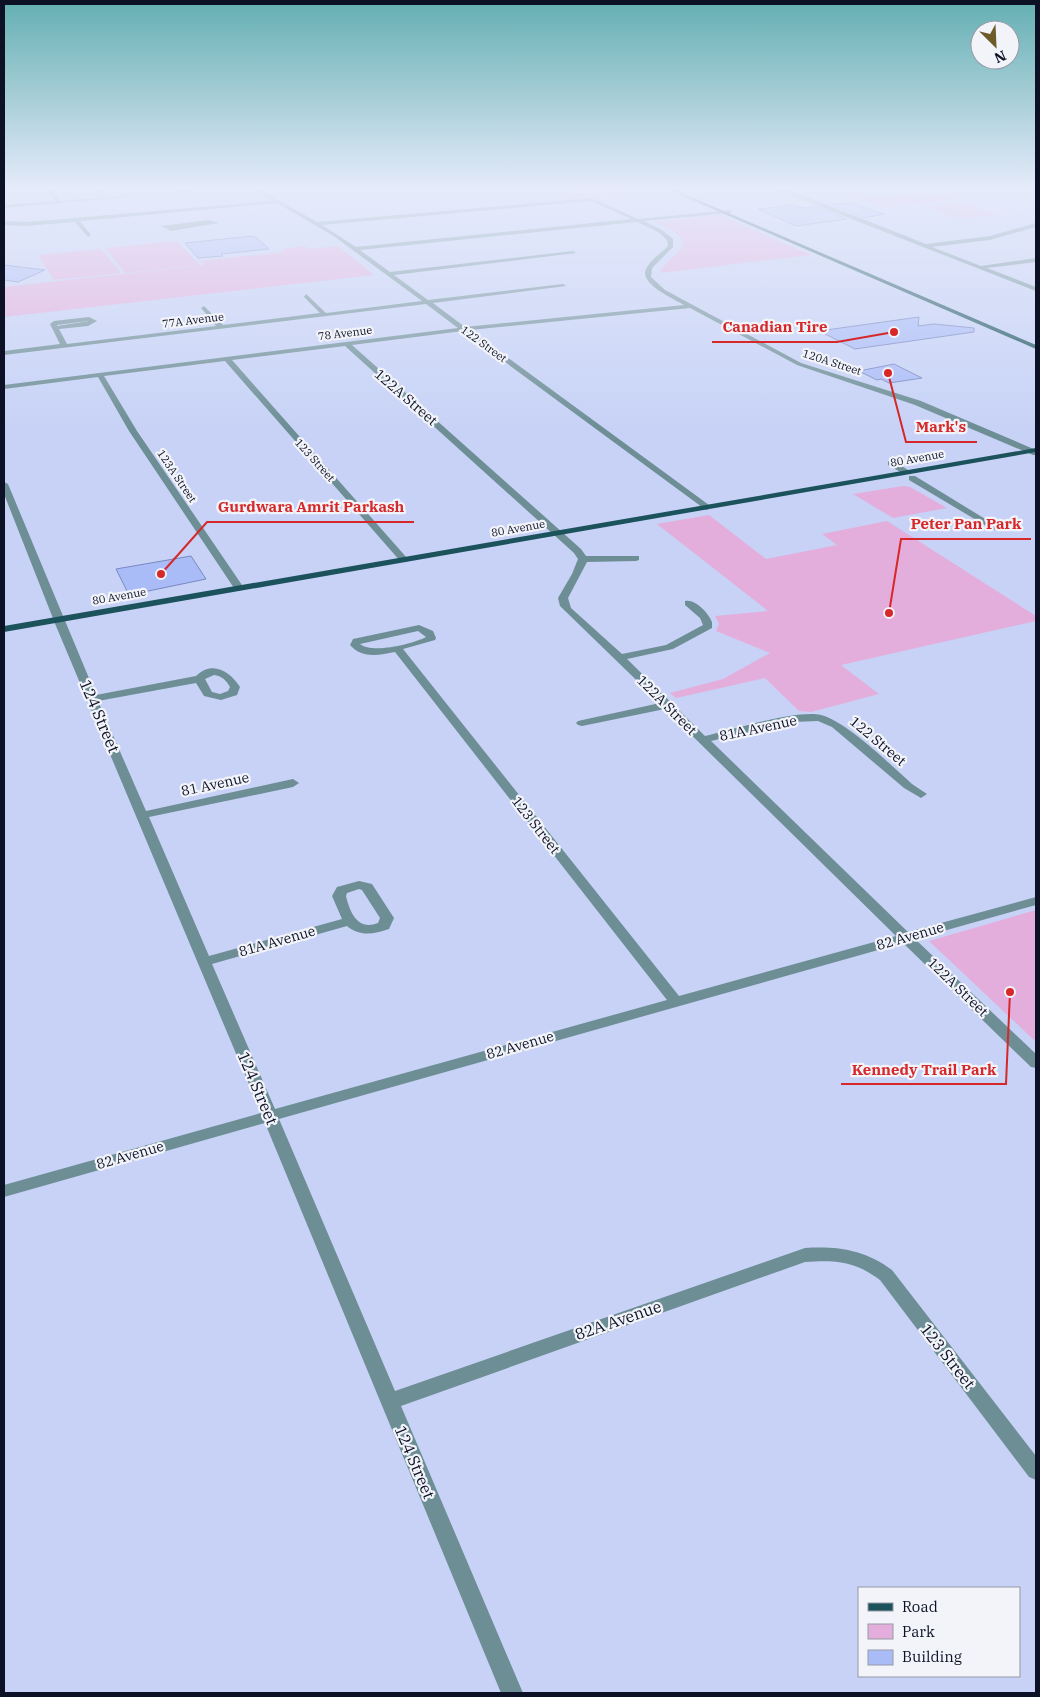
<svg xmlns="http://www.w3.org/2000/svg" width="1040" height="1697" font-family="'IBM Plex Serif',serif">
<rect width="100%" height="100%" fill="#c7d2f6"/>
<path fill="#e4aedc" d="M596,190h26l6,3 -62,6 -10,-5z
M927,191l26,9 -69,8 -25,-10z
M961,202l37,13 -39,4 -37,-13z
M719,215l92,40 -151,18c5,-13 18,-17 24,-29 -5,-13 -18,-17 -30,-22z
M176,241l24,24 -75,8 -20,-25z
M305,246l3,3 30,-3 36,29 -370,42v-30l200,-22 -4,-4 84,-9 -2,-3z
M101,249l20,24 -67,7 -16,-25z
M903,486l7,1 37,21 -54,10 -40,-24z
M709,515l57,44 71,-14 -15,-11 65,-13 149,95v5l-195,44 38,29 -68,18 -12,-1 -34,-33 -89,20 -6,-5 53,-14 47,-26 -54,-22 3,-7 -4,-8 53,-5 -111,-87z
M1036,910v132l-107,-101z"/>
<g fill="none" stroke-linecap="round" stroke-linejoin="round">
<path stroke="#2e7b4f" stroke-width="2" d="M96,190l4,5"/>
</g>
<path fill="#aabcf7" stroke="#7989c0" d="M852,203l32,11 -20,4 -33,-14z
M790,204l13,4 11,-2 33,13 -51,7 -38,-17 22,-2z
M252,236l5,2 12,11 -48,5 2,2 -25,2 -13,-15z
M4,265l41,5 -27,12 -14,-2z
M919,317l-1,9 16,-2 40,4v4l-119,17 -36,-18z
M894,364l28,14 -33,5 -8,-4 -4,1 -18,-9z
M191,556l15,23 -77,16 -13,-26z"/>
<g fill="none" stroke-linecap="round" stroke-linejoin="round">
<path fill="#6d8e95" fill-rule="evenodd" d="M47,190h5l9,11 143,-11 -200,18v-3l52,-4z
M255,190h6l56,32 275,-24 46,21 94,-9 -2,3 -86,8 18,9 11,9v8l-21,21 -1,9 14,13 136,73 120,38 115,49v5h-3l-118,-50 -118,-40 -107,-57 -220,22 239,175v4l-3,1 -243,-179 -111,14 229,204 5,7h53v4l-3,1 -49,1 -19,36 3,10 51,46 44,-9 37,-20 -3,-7 -15,-13v-4c11,-2 23,12 27,21v6l-39,21 -46,10 78,77c27,-6 92,-27 116,-21 25,6 70,50 91,69l15,10 -6,4 -17,-10 -72,-61 -14,-6 -26,1 -81,19 197,191 128,-35v8l-121,34 121,115v14l-5,-1 -128,-124 -624,176 116,272 410,-143c33,-2 60,2 87,22l144,186v24l-7,-3 -149,-197c-26,-19 -43,-20 -75,-18l-404,144 122,287h-22l-236,-570 -261,74v-12l257,-72 -205,-487 -52,-132v-12l4,2 88,211 100,-19c16,-16 34,-5 44,11l-3,8 -16,5 -17,-4 -8,-13 -98,18 48,110 147,-32 6,4 -6,4 -144,30 60,139 133,-37 -10,-23 5,-9 22,-6 13,3 22,34 -5,11c-15,5 -29,8 -42,-3l-135,38 63,145 392,-109 -272,-348c-16,3 -33,7 -45,-7l3,-6 66,-14 14,6 3,7 -1,2 -32,9 276,347 217,-60 -231,-227 -83,17 -4,-1 -2,-2 2,-2 82,-18 -100,-97 -2,-8 14,-24 6,-15 -4,-6 -229,-207 -113,14 175,198v4h-6l-176,-201 -121,15 33,55 107,157 -5,3 -5,-3 -105,-157 -31,-54 -94,12v-4l454,-57 -32,-24 -422,51v-4l56,-7 -10,-20 4,-3 35,-4 8,4 -9,5 -29,3 8,15 149,-18 -15,-18 3,-2 19,19 97,-12 -16,-16 2,-3 20,19 96,-12 -87,-64 -58,-34 -197,18 11,14 -3,2 -13,-15 -48,4 -23,-1v-4l23,1 245,-21zM591,201l40,18 -275,28 -34,-22zM637,222l21,10 9,8 1,6c-7,7 -18,14 -22,23 -7,15 28,30 38,36l-219,22 -32,-24 133,-17 -3,-2 -135,16 -34,-25 182,-22 -3,-2 -183,21 -30,-22zM89,321l-32,5v-1l31,-4zM418,631l8,6c-13,7 -54,17 -66,7zM214,675c8,1 12,5 16,12l-2,4 -8,3 -8,-2 -7,-13zM359,889l3,1 18,28 -2,5c-20,8 -28,-10 -32,-27l1,-3z
M777,190h7l21,6 121,48 64,-8 46,-13v4l-46,13 -58,7 49,19 55,-8v4l-49,6 49,19v4z
M209,220l10,3 -48,8 -10,-5z
M888,461h6l17,11 -7,2 -16,-9z
M909,476h6l85,52 -7,2 -84,-50z"/>
<path fill="#1b525c" fill-rule="evenodd" d="M669,190h6l361,155v4z
M1036,448v4l-1032,180v-6z"/>
</g>
<linearGradient id="sky" x2="0" y2="1"><stop stop-color="#63afb2"/><stop offset="0.44" stop-color="#e6ebfb"/><stop offset="1" stop-color="#e6ebfb" stop-opacity="0"/></linearGradient>
<rect width="1040" height="428" fill="url(#sky)"/>
<g text-anchor="middle" dominant-baseline="central" stroke-width="4.5" stroke-linejoin="round" paint-order="stroke">
<g font-size="11" fill="#0c1125" stroke="#f2f4fa">
<text transform="translate(193 320) rotate(-7)">77A Avenue</text>
<text transform="translate(345 333) rotate(-7)">78 Avenue</text>
<text transform="translate(484 344) rotate(36)">122 Street</text>
<text transform="translate(832 362) rotate(18)">120A Street</text>
<text transform="translate(917 458) rotate(-10)">80 Avenue</text>
<text transform="translate(315 460) rotate(48)">123 Street</text>
<text transform="translate(177 476) rotate(56)">123A Street</text>
<text transform="translate(518 528) rotate(-10)">80 Avenue</text>
<text transform="translate(119 596) rotate(-10)">80 Avenue</text>
</g>
<g font-size="14" fill="#0c1125" stroke="#f2f4fa">
<text transform="translate(406 397) rotate(41)">122A Street</text>
<text transform="translate(667 705) rotate(45)">122A Street</text>
<text transform="translate(758 728) rotate(-12)">81A Avenue</text>
<text transform="translate(878 741) rotate(40)">122 Street</text>
<text transform="translate(215 784) rotate(-12)">81 Avenue</text>
<text transform="translate(536 825) rotate(52)">123 Street</text>
<text transform="translate(910 936) rotate(-16)">82 Avenue</text>
<text transform="translate(277 941) rotate(-16)">81A Avenue</text>
<text transform="translate(958 987) rotate(44)">122A Street</text>
<text transform="translate(520 1045) rotate(-16)">82 Avenue</text>
<text transform="translate(130 1155) rotate(-16)">82 Avenue</text>
</g>
<g font-size="16" fill="#0c1125" stroke="#f2f4fa">
<text transform="translate(100 716) rotate(67)">124 Street</text>
<text transform="translate(258 1088) rotate(67)">124 Street</text>
<text transform="translate(618 1320) rotate(-19)">82A Avenue</text>
<text transform="translate(948 1356) rotate(52)">123 Street</text>
<text transform="translate(415 1462) rotate(67)">124 Street</text>
</g>
</g>
<path fill="none" stroke="#d62828" stroke-width="2" d="M894 332L837 342H712M888 373L906 442H977M161 574L207 522H414M889 613L901 539H1031M1010 992L1006 1084H841"/>
<g fill="#d62828" stroke="#f2f4fa" stroke-width="2">
<circle cx="894" cy="332" r="5"/>
<circle cx="888" cy="373" r="5"/>
<circle cx="161" cy="574" r="5"/>
<circle cx="889" cy="613" r="5"/>
<circle cx="1010" cy="992" r="5"/>
</g>
<g font-size="15" text-anchor="middle" font-weight="bold" fill="#d62828" stroke="#f2f4fa" stroke-width="4.5" stroke-linejoin="round" paint-order="stroke">
<text x="775" y="332">Canadian Tire</text>
<text x="941" y="432">Mark's</text>
<text x="311" y="512">Gurdwara Amrit Parkash</text>
<text x="966" y="529">Peter Pan Park</text>
<text x="924" y="1075">Kennedy Trail Park</text>
</g>
<rect width="1040" height="1697" fill="none" stroke="#0c1125" stroke-width="10"/>
<rect x="858" y="1587" width="162" height="90" fill="#f2f4fa" stroke="#9699a5"/>
<rect x="868" y="1603" width="25" height="8" fill="#1b525c" stroke="#9699a5"/>
<text x="902" y="1612" font-size="15" fill="#0c1125">Road</text>
<rect x="868" y="1624" width="25" height="15" fill="#e4aedc" stroke="#9699a5"/>
<text x="902" y="1637" font-size="15" fill="#0c1125">Park</text>
<rect x="868" y="1650" width="25" height="15" fill="#aabcf7" stroke="#9699a5"/>
<text x="902" y="1662" font-size="15" fill="#0c1125">Building</text>
<g transform="translate(995 45) rotate(156)"><circle r="24" fill="#f2f4fa" stroke="#9699a5"/>
<path d="M0-4L9 19L0 12L-9 19Z" fill="#6d5c2a"/>
<text y="-8" font-size="14" font-weight="bold" text-anchor="middle" fill="#0c1125">N</text>
</g>
</svg>
